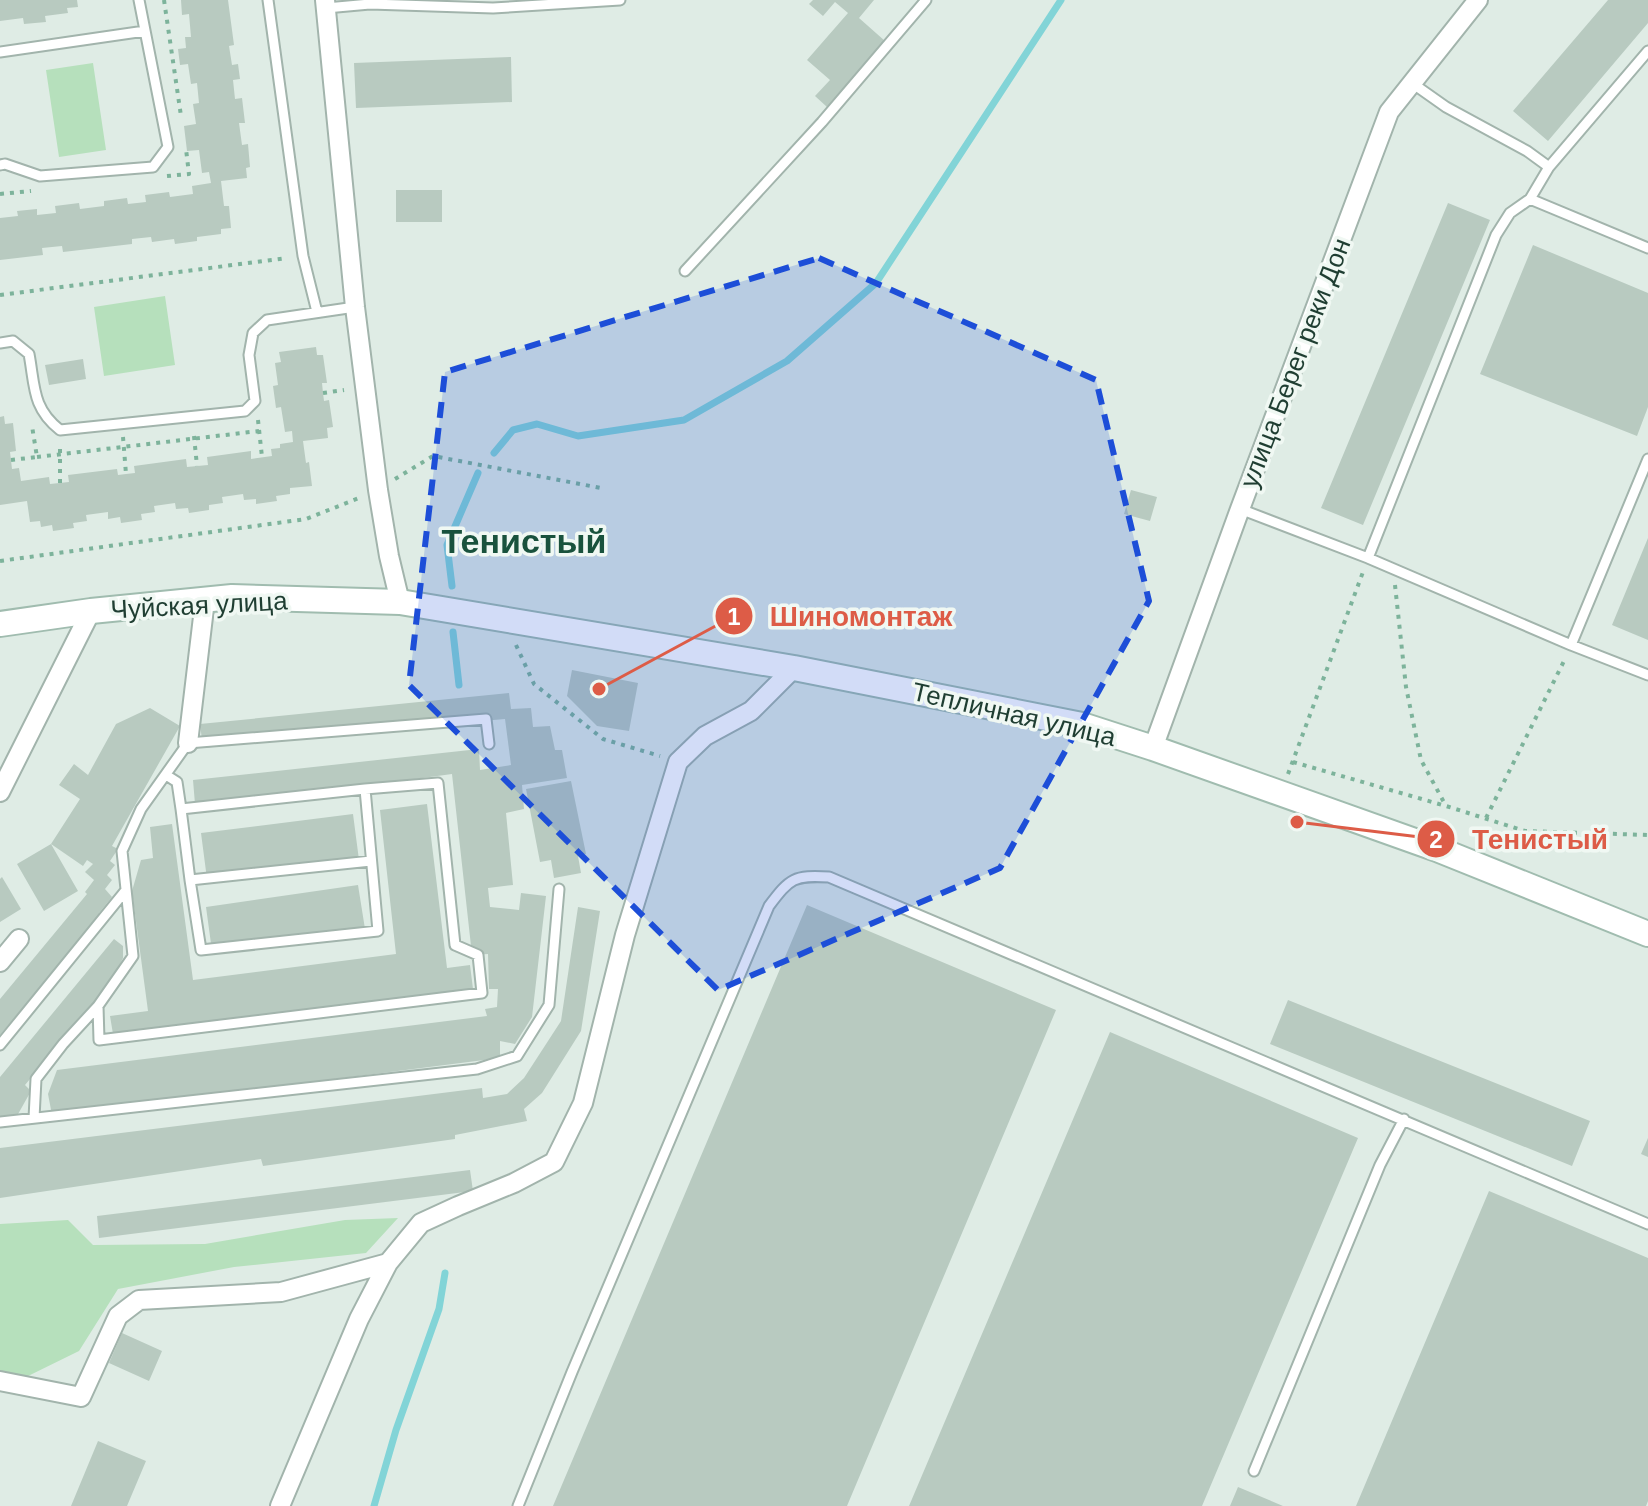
<svg xmlns="http://www.w3.org/2000/svg" width="1648" height="1506" font-family="Helvetica,sans-serif">
<rect width="100%" height="100%" fill="#dfece5"/>
<path fill="#b6e0bc" d="M93,63l13,87 -47,7 -13,-87z
M165,296l10,69 -71,11 -10,-69z
M398,1218l-32,35 -132,14 -116,22 -39,62 -55,27 -24,-5v-149l68,-4 25,25 112,-1 140,-24z"/>
<g fill="none" stroke-linecap="round" stroke-linejoin="round">
<path stroke="#82d4d7" stroke-width="7" d="M494,453l19,-23 24,-6 41,12 106,-16 103,-59 89,-78 185,-283
M452,586l-5,-41 31,-72
M453,632l6,53
M374,1506l22,-76 43,-121 6,-36"/>
</g>
<path fill="#b8cac0" d="M0,0h77l1,7 -11,1 1,5 -23,3 1,6 -22,2 -1,-6 -23,3z
M181,0h47l6,45 -5,1 3,19 6,-1 2,15 -7,1 2,19 7,-1 3,25h-6l3,22 6,-1 2,23 -4,1 1,10 -26,3 3,25h5l2,22 -10,1v5l-24,3v4l-22,3 -1,-5 -22,3 -1,-5 -19,2v5l-69,8 -1,-6 -20,2 1,7 -43,5v-42l18,-2 -1,-5 20,-2v6l19,-2 -1,-7 24,-3 1,6 24,-3v-5l23,-3 1,6 18,-2 -1,-7 24,-3 1,5 23,-3 -1,-8 19,-3 -2,-11 -7,1 -3,-23 -12,1 -3,-25 12,-2 -3,-20 6,-1 -2,-20 -6,1 -3,-20 -8,1 -2,-16 8,-1 -1,-11h6l-2,-23 -7,1z
M813,0h61l-15,18 26,23 -58,66 -12,-11 15,-16 -23,-20 41,-47 -13,-11 -12,14 -14,-12z
M1608,0h40v23l-100,118 -35,-30z
M511,57l1,45 -156,6 -2,-45z
M396,190h46v32h-46z
M1448,203l42,17 -127,305 -42,-17z
M1533,245l115,48v114l-11,29 -157,-62z
M316,347l1,8h6l4,28h-5l1,10 1,8 5,-1 4,27 -6,1 1,10 -25,3 3,22 3,-1 3,24 -22,2v6l-14,2 1,5 -21,3v-5l-12,1 -1,-6 -21,3 1,6 -14,2v5l-20,3 -1,-5 -12,1 -1,-6 -21,3 1,6 -14,2 1,6 -21,3 -1,-6 -12,2v-7l-22,3 1,6 -14,2 1,5 -21,3 -1,-6 -11,2 -1,-6 -10,1 -3,-21 -27,4v-88l4,-1 1,8 8,-1 3,28 -6,1 2,17 7,-1 2,13 28,-4 1,7 19,-2 -1,-7 49,-6 1,6 8,-1 9,-1 -1,-7 52,-7 1,8 21,-2 -1,-8 44,-6v8l21,-3 -1,-7 9,-1v-4l13,-2 -1,-11 -7,1 -4,-25 -5,1 -3,-22 5,-1 -3,-22 6,-1 -2,-10z
M83,359l3,20 -37,6 -4,-20z
M1131,490l26,7 -7,24 -26,-7z
M1648,538v102l-36,-15z
M572,670l66,13 -9,48 -32,-5 -30,-30z
M509,693l2,16 20,-1 2,19 17,-1 5,24h7l5,28 -45,7 2,24 -18,4 7,72 -25,3 2,19 29,3 2,-17 25,3 -14,121 -17,27 -15,-3v17l-448,57 -4,-21 9,-24 430,-54 -2,-7 12,-2 1,-18h-9l-1,-35 -16,1 -20,-181 -74,10 -183,20 -2,-24 286,-31 1,21 31,-5 -6,-46 -161,14 -141,15 -3,-24z
M150,708l30,18 -68,120 6,3 -8,12 5,4 -8,10 5,5 -7,9 7,8 -13,16 2,1 -101,121v-36l87,-105 -2,-2 9,-12 -9,-8 8,-8 -6,-4 -4,6 -32,-22 29,-45 -21,-14 15,-21 14,11 28,-51z
M571,781l15,73 -8,2 3,17 -27,5 -3,-18 -11,2 -14,-73z
M427,804l20,164 23,-3 3,24 -359,51 -4,-24 38,-5 -16,-120 9,-31 12,-2 -3,-31 22,-3 21,156 203,-26 -16,-144z
M353,814l6,46 -152,19 -6,-46z
M51,844l27,47 -34,20 -27,-47z
M2,877l19,32 -21,13v-43z
M358,885l7,44 -153,22 -6,-44z
M807,905l249,105 -209,496h-294z
M578,907l22,4 -19,120 -39,62 -18,16 3,12 -72,14v4l-192,27 -2,-7 -261,39v-50l482,-60 1,10 24,-4 17,-16 37,-57z
M114,939l9,7v12l-10,21 -88,106 6,6 -18,32 -13,2v-48z
M1288,1000l302,121 -18,45 -302,-122z
M1110,1032l248,106 -156,368h-293z
M1648,1138v19l-7,-3z
M470,1170l3,21 -374,47 -2,-22z
M1489,1191l159,67v243l-2,5h-290z
M122,1333l40,18 -13,30 -40,-18z
M98,1441l48,20 -19,45h-56z
M1238,1487l45,19h-53z"/>
<g fill="none" stroke-linecap="round" stroke-linejoin="round">
<defs>
<path id="lane" d="M268,0l35,256 14,56
M326,8l44,-4 123,4 127,-8
M0,52l145,-21
M1412,83l34,24 81,44 22,16
M0,165l5,-1 35,12 113,-9 15,-20 -29,-147
M1530,199l118,49
M685,271l137,-149 104,-122
M0,343l13,-2 16,13c6,32 3,54 31,76l185,-19 10,-10 -6,-46 4,-22 14,-13 88,-13
M1240,509l128,49 203,87 77,30
M1368,558l128,-323 14,-22 20,-14 19,-32 99,-116
M1571,645l77,-186
M365,789l13,142 -177,19 -11,-70 181,-19
M181,809l9,71
M98,1006l1,34 383,-47 -4,-38 -23,-10 -17,-162 -73,6 -184,20 -4,-27 -11,-7
M0,1045l126,-155
M34,1118l2,-39 27,-35 35,-38 35,-50 -11,-105 19,-42 47,-66 298,-24 3,25
M0,1122l477,-53 40,-13 32,-51 10,-116
M1254,1471l126,-306 24,-46
M518,1506l54,-134 197,-466c21,-28 25,-31 60,-29l819,347"/>
<path id="street" d="M325,0l30,307 23,183 11,66 11,46
M188,743l17,-143
M1153,748l87,-239 149,-397 89,-112
M0,792l91,-181
M0,962l19,-23
M0,1381l81,16 37,-81 21,-16 142,-8 107,-29
M280,1506l79,-187 29,-56 33,-40 37,-17 56,-23 40,-21 29,-59 42,-168 53,-173 27,-26 46,-25 43,-43"/>
<path id="secondary" d="M0,624l91,-13 141,-14 168,5 394,66 288,57 71,23 284,101 211,85"/>
</defs>
<use href="#lane" stroke="#a2b4ac" stroke-width="13"/>
<use href="#street" stroke="#a2b4ac" stroke-width="22"/>
<use href="#secondary" stroke="#a0bcaf" stroke-width="28"/>
<path stroke="#7db39b" stroke-width="4" stroke-dasharray="4 6" stroke-linecap="butt" d="M164,0l17,116
M167,176l22,-2 -3,-25
M0,194l31,-3
M0,295l287,-37
M323,393l21,-3
M258,420l4,37
M194,436l3,30
M123,437l3,37
M37,457l222,-26
M11,460l26,-3 -5,-31
M395,479l38,-23 168,32
M60,483v-38
M0,561l306,-42 53,-21
M1395,585l11,102 15,73 25,46
M516,645l18,39 69,55 57,17
M1293,762l153,44 79,25 123,4
M1288,774l75,-202
M1486,818l79,-159"/>
<use href="#lane" stroke="#fff" stroke-width="9"/>
<use href="#street" stroke="#fff" stroke-width="18"/>
<use href="#secondary" stroke="#fff" stroke-width="24"/>
</g>
<path fill="#1d4ed8" fill-opacity="0.2" stroke="#1d4ed8" stroke-width="6" stroke-dasharray="16 10" stroke-linejoin="round" d="M819,258l277,122 53,221 -149,267 -282,122 -309,-305 36,-313z"/>
<g text-anchor="middle" dominant-baseline="central" stroke-width="7" stroke-linejoin="round" paint-order="stroke">
<g font-size="26" fill="#1f3e32" stroke="#f0f8f3">
<text transform="translate(1295 363) rotate(-69)">улица Берег реки Дон</text>
<text transform="translate(199 605) rotate(-3)">Чуйская улица</text>
<text transform="translate(1014 714) rotate(13)">Тепличная улица</text>
</g>
<g font-size="34" font-weight="bold" fill="#19523d" stroke="#f0f8f3">
<text x="524" y="541">Тенистый</text>
</g>
</g>
<path fill="none" stroke="#dd5c47" stroke-width="3" d="M599 689L734 616M1297 822L1436 839"/>
<g fill="#dd5c47" stroke="#f0f8f3" stroke-width="3">
<circle cx="599" cy="689" r="8"/>
<circle cx="1297" cy="822" r="8"/>
<circle cx="734" cy="616" r="20"/>
<circle cx="1436" cy="839" r="20"/>
</g>
<g font-size="24" text-anchor="middle" font-weight="bold" fill="#fff">
<text x="734" y="625">1</text>
<text x="1436" y="848">2</text>
</g>
<g font-size="28" text-anchor="middle" font-weight="bold" fill="#dd5c47" stroke="#f0f8f3" stroke-width="7" stroke-linejoin="round" paint-order="stroke">
<text x="861" y="626">Шиномонтаж</text>
<text x="1540" y="849">Тенистый</text>
</g>
</svg>
